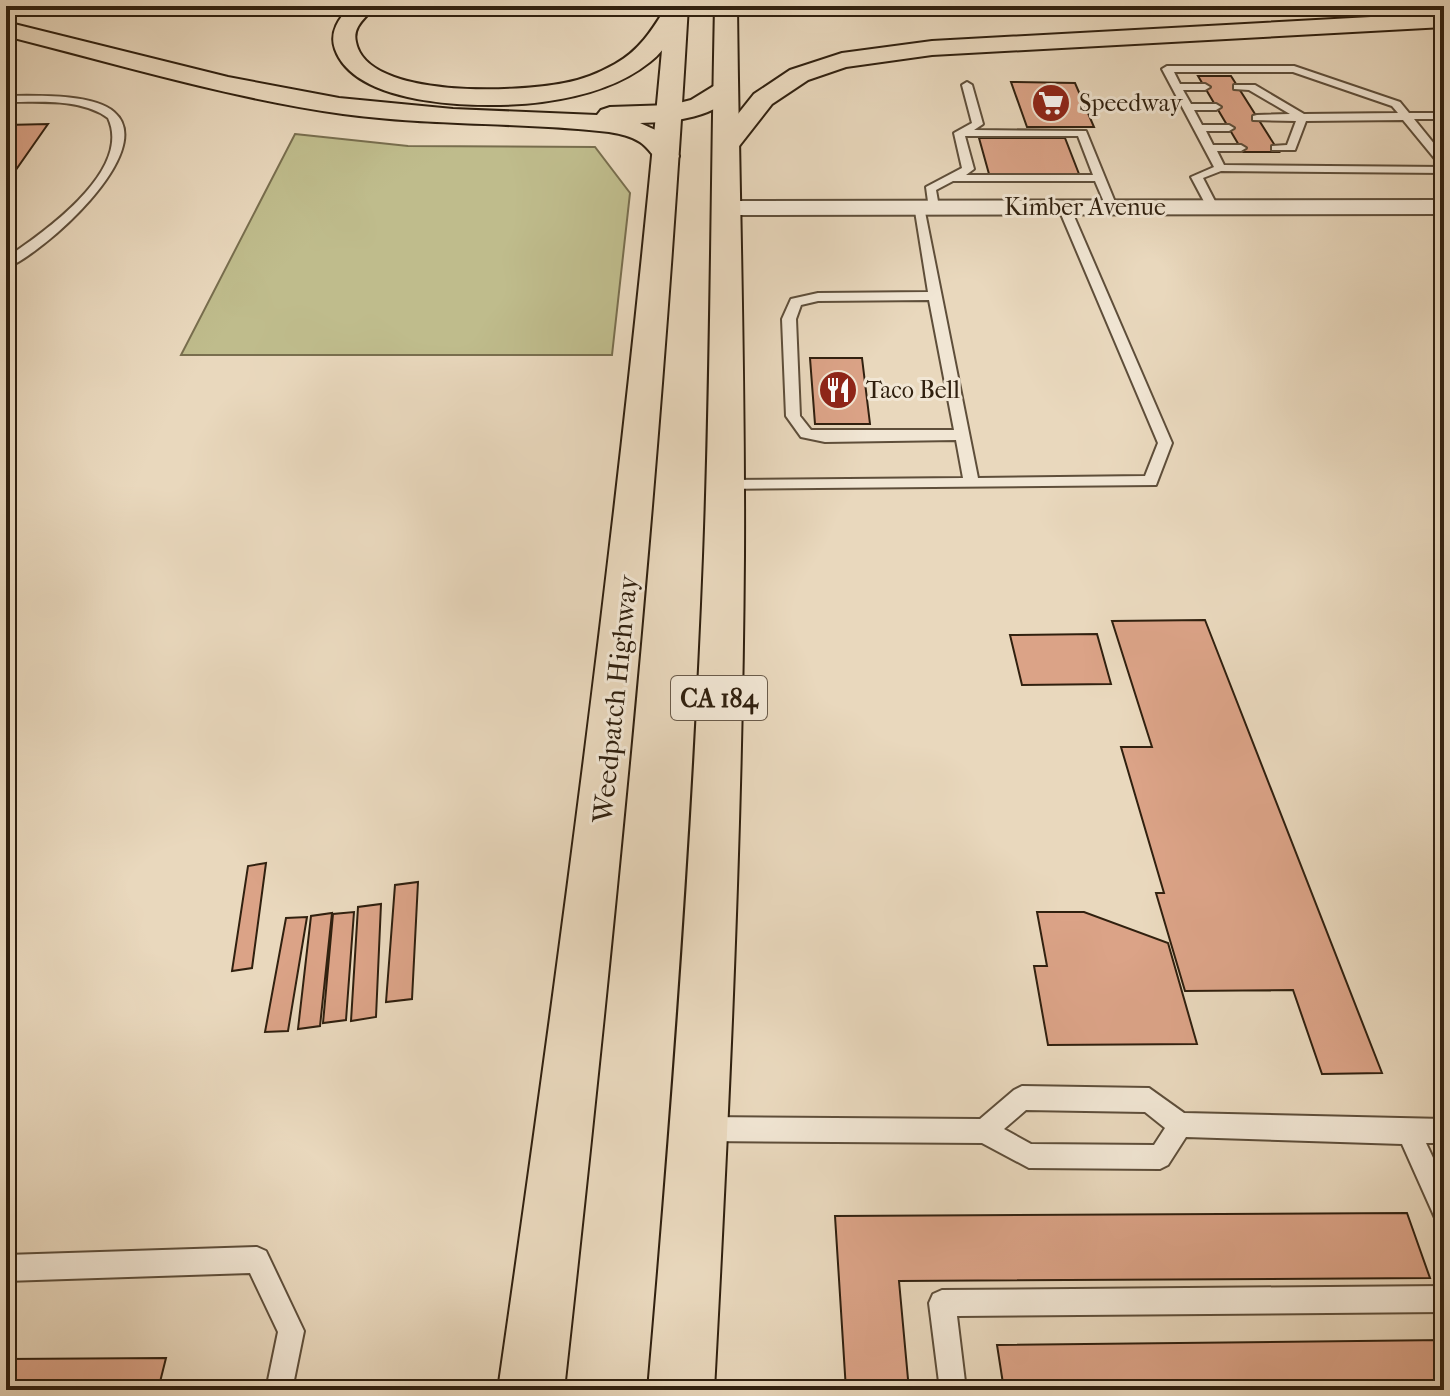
<svg xmlns="http://www.w3.org/2000/svg" width="1450" height="1396" font-family="'IM FELL French Canon',serif">
<rect width="100%" height="100%" fill="#e9d8bd"/>
<filter id="stains"><feTurbulence type="fractalNoise" baseFrequency=".0025" numOctaves="4"/><feColorMatrix values="0 0 0 0 .2 0 0 0 0 .09 0 0 0 0 .02 0 0 0 .5 -.17"/></filter>
<radialGradient id="worn" r=".72"><stop offset=".6" stop-color="#630" stop-opacity="0"/><stop offset="1" stop-color="#630" stop-opacity=".3"/></radialGradient>
<path fill="#bfbc8c" stroke="#786e4e" stroke-width="2" d="M295,134l113,12 187,1 35,46 -18,162h-431z"/>
<path fill="#dba387" stroke="#30200f" stroke-width="2" d="M1198,76h33l48,76h-36z
M1011,82l64,1 19,44h-67z
M48,124l-42,60v-59z
M979,138h86l14,36h-90z
M810,358h52l8,66h-55z
M1205,620l177,453 -60,1 -29,-84 -108,1 -29,-98h8l-43,-146h31l-40,-126z
M1097,634l14,50 -89,1 -12,-50z
M266,863l-14,105 -20,3 16,-105z
M418,882l-6,117 -26,3 9,-117z
M381,904l-5,113 -25,4 7,-114z
M354,912l-8,108 -23,3 10,-109z
M1037,912h47l84,31 29,101 -149,1 -14,-79h13z
M332,913l-12,113 -22,3 13,-113z
M307,917l-19,114 -23,1 21,-114z
M1407,1213l23,65 -531,3 10,109h-63l-11,-174z
M1444,1340v50h-440l-7,-45z
M166,1358l-8,32h-152v-31z"/>
<g fill="none" stroke-linecap="round" stroke-linejoin="round">
<defs>
<path id="lane" d="M1294,66l106,36 9,11h35v6h-30l30,37v10l-4,-1 -37,-45 -97,1 -11,29h-23v-4l15,-1 9,-24 -43,-1v-4l4,-1 33,-1 -41,-24 -15,-1v-4h21l49,29 94,-1 -6,-7 -99,-34h-119l6,12h25l5,3 -5,3h-22l8,14h25l5,3 -5,3h-22l8,15h27l5,3 -5,3h-23l7,14h28l5,3 -5,3h-24l7,14 220,2v6l-223,-2 -18,7 15,29 -10,2 -17,-32 23,-10 -52,-98 5,-3z
M967,82l5,3 11,39 -9,6 112,1 31,76 -2,2h-8l-12,-28h-142l-17,9 3,17 -10,2 -3,-22 36,-19 -8,-35 18,-10 -10,-38zM965,136h113l15,39h-127l8,-6z
M6,96c28,0 86,-3 108,16 46,39 -74,144 -108,156v-10c36,-24 127,-87 102,-140 -26,-20 -70,-16 -102,-16z
M914,205l10,2 54,271 167,-2 13,-33 -100,-236 6,-4 6,4 102,236 -16,42 -436,4 -3,-4 8,-5 238,-2 -7,-38 -131,2 -24,-5 -15,-21 -4,-97 9,-20 27,-6 110,-1zM929,300l25,130h-143l-11,-14 -4,-97 5,-14 17,-4z
M1022,1086l127,2 35,25 260,6v24h-18l18,38v40l-9,-3 -33,-74 -216,-7 -18,28 -8,4 -131,-1 -47,-25 -279,-2 -8,-4 -4,-8 4,-8 8,-4 277,2 34,-29zM1026,1110l119,2 20,16 -11,17 -123,-1 -27,-15z
M257,1247l9,4 38,80 -12,59h-26l12,-58 -28,-59 -244,8v-26z
M1444,1286v26l-487,4 9,74h-26l-11,-87 4,-9 9,-4z"/>
<path id="street" d="M1444,200v14l-717,1 -8,-2 -4,-5 4,-5 8,-2z"/>
<path id="primary" d="M666,6h22c-27,463 -73,923 -124,1384h-66c66,-460 127,-921 168,-1384z
M715,6h22c2,183 8,366 7,550 -2,278 -15,556 -30,834h-66c24,-278 45,-555 56,-834 7,-183 7,-367 11,-550z"/>
<path id="highway" d="M351,6h24c-8,11 -23,20 -19,36 11,58 165,50 208,41 18,-3 35,-10 51,-19 25,-14 37,-34 52,-58l21,1c-10,19 -20,41 -38,55 -30,24 -69,35 -108,40 -52,7 -186,7 -207,-53 -6,-17 4,-31 16,-43z
M1444,13v14l-512,28 -86,12 -38,13 -36,24 -36,46h-18l-4,-6 40,-50 36,-24 52,-17 90,-12z
M6,22l222,55 111,21 114,11 144,6 4,-5 9,-3 61,-2 20,-5 26,-16h18l3,5c-20,29 -65,33 -98,34l22,10 17,23 -3,6c-22,5 -21,-10 -36,-20 -9,-6 -20,-8 -31,-10 -88,-10 -177,-6 -266,-18 -114,-16 -226,-50 -337,-78z"/>
</defs>
<use href="#lane" stroke="#5e4e3a" stroke-width="4"/>
<use href="#street" stroke="#5e4e3a" stroke-width="4"/>
<use href="#primary" stroke="#30200f" stroke-width="4"/>
<use href="#highway" stroke="#30200f" stroke-width="4"/>
<use href="#lane" fill="#f1e6d4" fill-rule="evenodd"/>
<use href="#street" fill="#f1e6d4" fill-rule="evenodd"/>
<use href="#primary" fill="#e9d8bd" fill-rule="evenodd"/>
<use href="#highway" fill="#e9d8bd" fill-rule="evenodd"/>
</g>
<defs>
<symbol id="supermarket-disc" viewBox="-11 -11 22 22"><circle r="9.5" fill="#8f2418" stroke="#f1e6d4"/><path d="M-6-5.5h2.5l.6 2H6L4.5 2H-2.5L-4.4-4H-6ZM-1.5 3.2a1.3 1.3 0 1 0 .1 0ZM3 3.2a1.3 1.3 0 1 0 .1 0Z" fill="#fff"/></symbol>
<symbol id="restaurant-disc" viewBox="-11 -11 22 22"><circle r="9.5" fill="#8f2418" stroke="#f1e6d4"/><path d="M-5-6h1v4h1v-4h1v4h1v-4h1v5L-1.5 .5V6h-2V.5L-5-1ZM5-6V6H3V1.5H1.5Q1.5-4 5-6Z" fill="#fff"/></symbol>
</defs>
<g fill-rule="evenodd">
<use href="#supermarket-disc" x="1029" y="81" width="44" height="44"/>
<use href="#restaurant-disc" x="816" y="368" width="44" height="44"/>
</g>
<g text-anchor="middle" dominant-baseline="central" stroke-width="6" stroke-linejoin="round" paint-order="stroke">
<g font-size="24" fill="#30200f" stroke="#f1e6d4" text-anchor="start">
<text x="1079" y="103">Speedway</text>
<text x="866" y="390">Taco Bell</text>
</g>
<g font-size="24" fill="#30200f" stroke="#f1e6d4">
<text x="1085" y="207">Kimber Avenue</text>
</g>
<rect fill="#f1e6d4" stroke="#6a5b4a" stroke-width="2" x="671" y="676" width="96" height="44" rx="6"/>
<g font-size="26" font-weight="bold" fill="#30200f">
<text x="719" y="698">CA 184</text>
</g>
<g font-size="28" fill="#30200f" stroke="#f1e6d4">
<text transform="translate(615 699) rotate(-84)">Weedpatch Highway</text>
</g>
</g>
<rect width="1450" height="1396" fill="none" stroke="#e9d8bd" stroke-width="32"/>
<rect x="8" y="8" width="1434" height="1380" fill="none" stroke="#30200f" stroke-width="4"/>
<rect x="16" y="16" width="1418" height="1364" fill="none" stroke="#30200f" stroke-width="2"/>
<rect width="100%" height="100%" filter="url(#stains)"/>
<rect width="100%" height="100%" fill="url(#worn)"/>
</svg>
